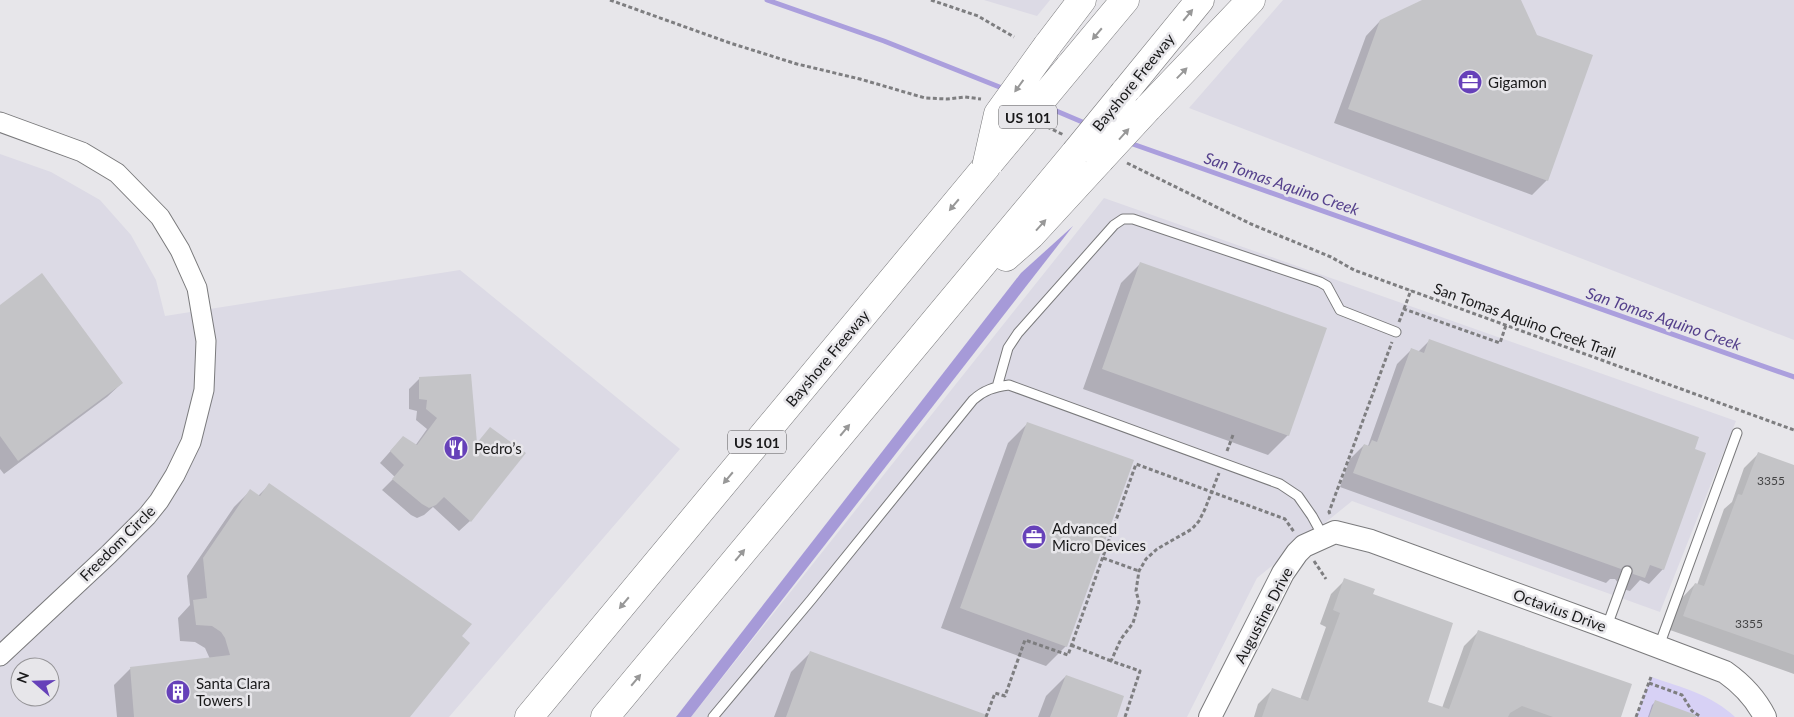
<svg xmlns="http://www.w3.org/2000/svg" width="1794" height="717" font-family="Lato,sans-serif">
<rect width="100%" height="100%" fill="#e7e6ea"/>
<path fill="#dcdae5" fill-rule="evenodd" d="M984,0h66l-13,16z
M1283,0h511v340l-605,-232z
M0,154l51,18 49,28 31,35 25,45 9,36 295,-46 220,179 -231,268h-449zM20,667h30v30h-30z
M1104,198l632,223 -76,191 -308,-111 -95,77 -70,139h-496z"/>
<path fill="#d7d1f5" d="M1651,677c30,10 61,18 84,40h-99z"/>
<path fill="#a69ad8" d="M1073,226l-382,491h-15l345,-444z"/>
<path fill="#0003" d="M1424,0h95l28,180 -15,15 -198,-72 32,-87 14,-15z
M1141,263l147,172 -20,20 -185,-66 38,-106z
M0,306l122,77 -15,14 -103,77 -4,-5z
M1429,341l234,228 -14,15 -9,-4 -10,11 -11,-3v-4l-4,-5h-5l-4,4 -266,-96 10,-28 14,-14 4,1 29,-82 15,-15 6,3z
M420,378l56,66 14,-15 -20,92 -11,10 -26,-24 -9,8 -7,3 -6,-3 -29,-25 13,-13 -15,-14 23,-26 12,9 12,-17 -11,-9 1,-9 -8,-2v-20z
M1028,423l38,223 -20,20 -105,-38 67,-185z
M1758,454l36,12v208l-124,-44 11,-31 14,-15 2,1 27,-76 8,-7 12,-34z
M269,485l191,152 -52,80h-291l-3,-32 16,-16 80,-10 -5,-11 -10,-6 -15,-1 -2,-23 12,-13 -3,-29 47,-69 16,-16 8,5z
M1345,580l26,15 55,107 16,6 22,-62 14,-14 141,85h-365l4,-13 14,-14 28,10 26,-73 -6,-3 11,-30z
M811,652l162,65h-199l17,-45z
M1066,676l49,41h-77l8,-21z
M1655,702l18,15h-25l4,-12z"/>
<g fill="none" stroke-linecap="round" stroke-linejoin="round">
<path stroke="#ab9fdd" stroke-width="5" d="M767,0l117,41 123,49
M1047,107l40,17
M1127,142l667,235"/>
</g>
<path fill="#c4c4c7" d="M1422,0h99l16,35 56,20 -45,126 -200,-72 32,-89z
M1140,262l187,66 -38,108 -187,-67z
M42,273l81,110 -105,78 -18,-25v-131z
M1429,339l270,98 -4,12 11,4 -42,117 -14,-5 -5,13 -12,-4v-5l-3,-4h-5l-4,4 -268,-96 11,-29 5,2 3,-6 5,2 34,-94 13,5z
M471,374l6,69 13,-16 36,26 -55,69 -27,-25 -8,8 -7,3 -7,-4 -30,-25 12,-14 -14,-14 13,-15 14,9 20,-27 -11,-9 1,-9 -8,-1v-22z
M1027,422l107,38 -67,187 -107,-39z
M1758,452l36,13v190l-111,-39 12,-33 9,3 34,-92 4,1z
M269,483l203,141 -10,12 8,7 -60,74h-276l-4,-50 100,-12 -5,-17 -4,-6 -9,-6 -16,-1 -3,-25 14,-2 -4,-40 47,-69 10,7z
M1344,578l31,11 -2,5 80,29 -25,79 21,7 29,-79 154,54 -11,33h-68l-31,-11 -12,7 -2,4h-246l10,-29 36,13 32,-88 -7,-3z
M810,651l177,64v2h-201z
M1066,675l58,21 -7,21h-67z
M1655,700l41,15v2h-47z"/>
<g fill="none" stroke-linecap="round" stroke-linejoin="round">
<defs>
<path id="service" d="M997,387l11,-39 10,-15 96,-108 9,-6h10l187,63 7,4 13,24 56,22
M1607,626l20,-55
M1659,646l78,-213
M713,717l98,-117 162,-200c11,-10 21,-13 36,-15l271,99 18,12 14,20 11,20"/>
<path id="minor" d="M0,122l82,30 35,21 43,44 20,33 17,38 9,53 -2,49 -13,52 -16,33 -16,26 -12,15 -39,39 -108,101"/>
<path id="tertiary" d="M1210,717l73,-144 14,-20 7,-7 31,-14 36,9 235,86 119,45c17,12 30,25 40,45"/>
<path id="motorway" d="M1047,46l35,-46
M1069,67l56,-67
M1124,93l76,-93
M1148,108l103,-108
M1006,257l25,-22 69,-75
M529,717l457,-550
M605,717l470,-564"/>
</defs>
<use href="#service" stroke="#7a7a7c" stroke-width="11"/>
<use href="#minor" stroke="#7a7a7c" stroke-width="21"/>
<use href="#tertiary" stroke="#7a7a7c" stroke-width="24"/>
<use href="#motorway" stroke="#7a7a7c" stroke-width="29"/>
<path stroke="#7e7e80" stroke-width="3" stroke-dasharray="4 2.5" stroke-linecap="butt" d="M610,0l120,43 67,21 63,15 65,19 22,1 18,-2 16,2
M931,0l47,16 36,21
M1047,127l17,8
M1127,163l124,61 80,33 23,13 440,160
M1404,309l7,-19
M1399,322l5,-13 96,34 6,-18
M1227,451l6,-16
M1330,514l-1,-2 63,-170
M1103,558l36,13
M1314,561l12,18
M1071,645l40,16
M1649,683l33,12 10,16 9,6
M986,717l9,-24 10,3 20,-56 43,15 68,-191 149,55 9,13
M1125,717l15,-46 -29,-10 10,-22 12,-16 6,-21 -3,-11 3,-20 7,-12 11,-10 35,-20 7,-8 6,-12 14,-36
M1636,717l15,-40"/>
<use href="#service" stroke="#fff" stroke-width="9"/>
<use href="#minor" stroke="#fff" stroke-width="19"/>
<use href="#tertiary" stroke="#fff" stroke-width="22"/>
<use href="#motorway" stroke="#fff" stroke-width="28"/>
<defs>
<path id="motorway-bridge" d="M1075,153l49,-60
M1100,160l48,-52
M990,162l79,-95
M986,167l12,-53 49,-68"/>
</defs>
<use href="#motorway-bridge" stroke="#7a7a7c" stroke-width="29" stroke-linecap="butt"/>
<use href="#motorway-bridge" stroke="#fff" stroke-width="28"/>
</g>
<defs><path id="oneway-solid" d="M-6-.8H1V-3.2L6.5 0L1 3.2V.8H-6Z" transform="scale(1.25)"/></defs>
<g fill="#989898">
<use href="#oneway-solid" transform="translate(1188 15) rotate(-50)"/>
<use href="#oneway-solid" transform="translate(1097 34) rotate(130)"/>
<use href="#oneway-solid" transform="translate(1182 73) rotate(-46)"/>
<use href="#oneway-solid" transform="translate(1019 86) rotate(126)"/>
<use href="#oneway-solid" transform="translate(1124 134) rotate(-48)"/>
<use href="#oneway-solid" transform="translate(954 205) rotate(130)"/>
<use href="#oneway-solid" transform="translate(1041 225) rotate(-48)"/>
<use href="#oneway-solid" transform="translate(845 430) rotate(-50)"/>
<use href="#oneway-solid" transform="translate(728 478) rotate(130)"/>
<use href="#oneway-solid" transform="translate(740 555) rotate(-50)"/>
<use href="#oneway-solid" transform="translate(624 603) rotate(130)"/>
<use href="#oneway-solid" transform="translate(636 680) rotate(-50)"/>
</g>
<defs>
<symbol id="office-disc" viewBox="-11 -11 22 22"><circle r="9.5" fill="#6641b9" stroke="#e7e6ea"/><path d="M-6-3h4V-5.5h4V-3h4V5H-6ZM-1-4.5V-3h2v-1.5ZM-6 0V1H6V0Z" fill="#fff"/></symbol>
<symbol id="restaurant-disc" viewBox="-11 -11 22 22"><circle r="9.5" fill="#6641b9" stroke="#e7e6ea"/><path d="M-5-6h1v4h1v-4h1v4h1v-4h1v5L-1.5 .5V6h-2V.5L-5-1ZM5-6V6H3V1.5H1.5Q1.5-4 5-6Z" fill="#fff"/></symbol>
<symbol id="building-disc" viewBox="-11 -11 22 22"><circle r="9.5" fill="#6641b9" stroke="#e7e6ea"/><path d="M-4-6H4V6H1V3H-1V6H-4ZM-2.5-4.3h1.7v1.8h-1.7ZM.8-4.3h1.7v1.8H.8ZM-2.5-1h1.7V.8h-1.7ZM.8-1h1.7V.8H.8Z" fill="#fff"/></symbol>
</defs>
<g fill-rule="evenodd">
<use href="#office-disc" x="1456" y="68" width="28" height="28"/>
<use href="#restaurant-disc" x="442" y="434" width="28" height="28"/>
<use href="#office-disc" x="1020" y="523" width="28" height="28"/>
<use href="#building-disc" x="164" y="678" width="28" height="28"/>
</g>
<g text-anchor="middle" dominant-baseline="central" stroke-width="5" stroke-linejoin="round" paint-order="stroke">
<g font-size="12" fill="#444445">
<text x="1771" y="480">3355</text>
<text x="1749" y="623">3355</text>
</g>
<g fill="#e7e6ea" stroke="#575658" stroke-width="1">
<rect x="999" y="105.5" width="58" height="23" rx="4"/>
<rect x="728" y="430.5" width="58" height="23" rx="4"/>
</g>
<g font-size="14" font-weight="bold" fill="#19191a">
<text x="1028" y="117">US 101</text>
<text x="757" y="442">US 101</text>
</g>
<g font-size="15" fill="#19191a" stroke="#e7e6ea">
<text transform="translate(1133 82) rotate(-51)">Bayshore Freeway</text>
<text transform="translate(1525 320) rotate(20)">San Tomas Aquino Creek Trail</text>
<text transform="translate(827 358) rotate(-50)">Bayshore Freeway</text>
<text transform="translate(117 543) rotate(-45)">Freedom Circle</text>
<text transform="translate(1560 610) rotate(20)">Octavius Drive</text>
<text transform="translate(1263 615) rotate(-62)">Augustine Drive</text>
</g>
<g font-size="15" fill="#19191a" stroke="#e7e6ea" text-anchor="start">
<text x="1488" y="82">Gigamon</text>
<text x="474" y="448">Pedro’s</text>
<text x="1052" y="528">Advanced<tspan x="1052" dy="17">Micro Devices</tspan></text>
<text x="196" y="683">Santa Clara<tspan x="196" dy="17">Towers I</tspan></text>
</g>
<g font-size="16" font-style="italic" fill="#55418c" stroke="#e7e6ea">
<text transform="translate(1282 183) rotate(19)">San Tomas Aquino Creek</text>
<text transform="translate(1664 318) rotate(19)">San Tomas Aquino Creek</text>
</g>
</g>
<g transform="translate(35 682) rotate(290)"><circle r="24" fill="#e7e6ea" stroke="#959497"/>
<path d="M0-4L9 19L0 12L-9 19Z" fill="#6641b9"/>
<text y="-8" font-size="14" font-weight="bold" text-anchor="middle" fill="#19191a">N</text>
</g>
</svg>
